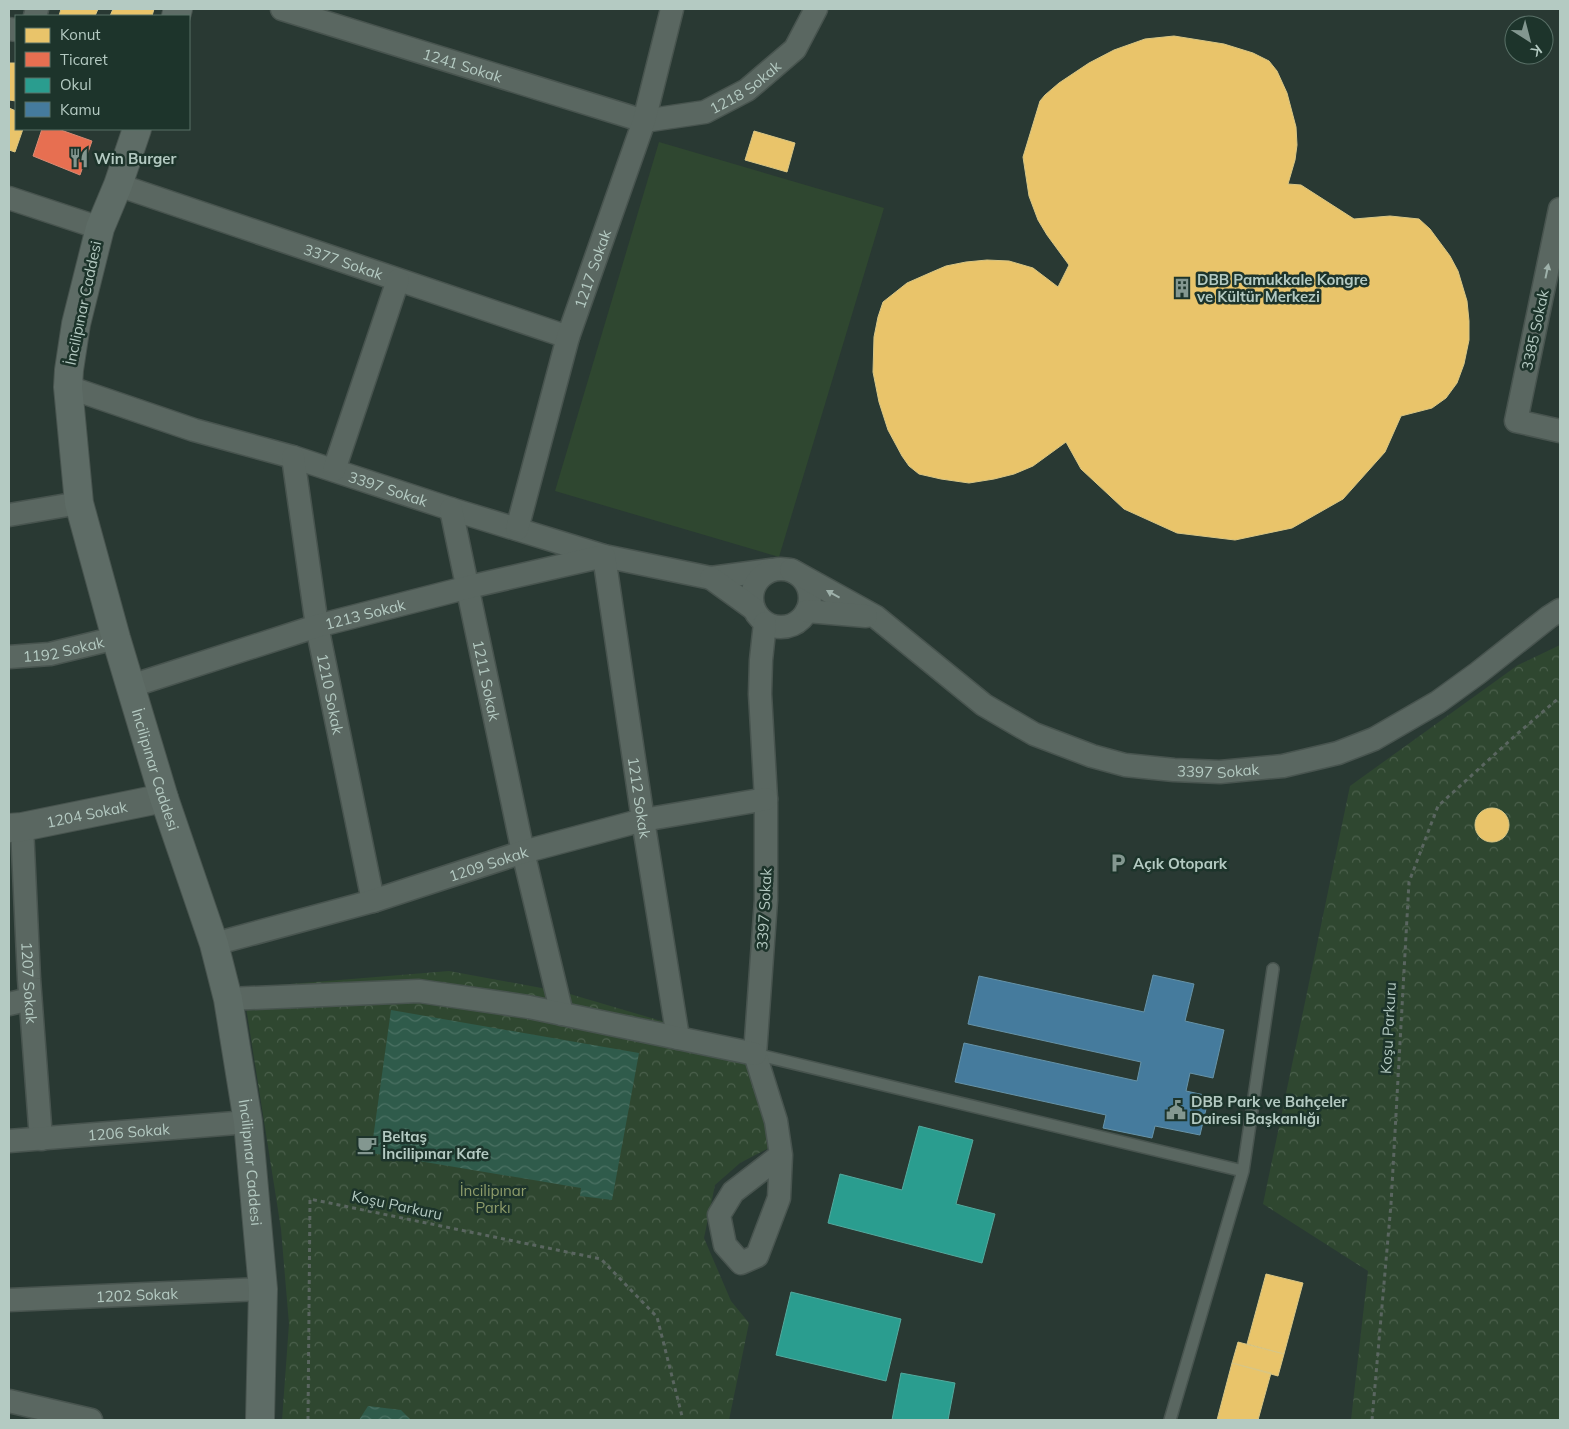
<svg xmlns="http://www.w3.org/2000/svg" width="1569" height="1429" font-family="Mulish,sans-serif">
<defs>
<pattern id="forest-crowns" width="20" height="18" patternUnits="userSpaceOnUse" patternTransform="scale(1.25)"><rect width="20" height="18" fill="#2f4730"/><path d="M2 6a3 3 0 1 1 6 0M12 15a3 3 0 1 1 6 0" fill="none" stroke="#4b604c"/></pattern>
<pattern id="water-waves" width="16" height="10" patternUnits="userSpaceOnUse" patternTransform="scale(1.25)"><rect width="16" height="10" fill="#2f5b4b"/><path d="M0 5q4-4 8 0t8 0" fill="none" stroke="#4b7163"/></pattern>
</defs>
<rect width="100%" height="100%" fill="#293933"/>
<path fill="url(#forest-crowns)" d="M1560,645v775h-209l17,-149 -105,-67 87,-418 168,-121z
M449,971l114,21 207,61 -1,95 -29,15 -25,22 -11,53 27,63 18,22 -20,97h-447l7,-96 -8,-95 -38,-241z"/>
<path fill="#2f4730" d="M659,142l225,66 -105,349 -224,-66z"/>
<path fill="url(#water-waves)" d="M391,1010l248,43 -27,147 -32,-4 1,-8 -210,-35z
M368,1406l33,4 10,10h-52z"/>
<path fill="#e9c46a" stroke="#d9c684" d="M61,9h37l-3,7h-36z
M113,9h41l-2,7h-42z
M1174,36l50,8 29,9 16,8 8,10 10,22 9,34 1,18 -2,15 -7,24 13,1 53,34 36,-3 29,3 11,10 20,27 8,15 9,30 2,20v19l-5,24 -7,19 -11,15 -14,10 -31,8 -16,36 -42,47 -51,29 -57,12 -58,-7 -53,-24 -43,-40 -15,-27 -33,24 -19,8 -20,5 -25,4 -28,-4 -22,-5 -10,-8 -7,-10 -14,-26 -9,-28 -6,-30 1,-35 4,-20 5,-15 24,-19 25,-11 14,-6 20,-4 21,-2 22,1 24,7 25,19 11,-22 -22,-30 -9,-15 -9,-24 -6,-39 17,-56 5,-6 14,-12 30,-20 25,-13 31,-11z
M9,63h7v38l-7,-1z
M9,108l7,3v18h7l-8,23 -6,-2z
M754,131l41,12 -8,29 -42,-12z
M1475 825a17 17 0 1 1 34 0a17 17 0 1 1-34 0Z
M1266,1274l37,9 -19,71 -37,-10z
M1238,1342l46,12 -6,22 -46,-13z
M1232,1363l39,10 -13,47h-41z"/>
<path fill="#e76f51" stroke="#d88a73" d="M42,129h16l34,12 -12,34 -47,-19z"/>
<path fill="#2a9d8f" stroke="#53aa9e" d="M919,1126l54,14 -17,64 39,10 -13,49 -154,-40 12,-49 62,16z
M791,1292l110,27 -15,62 -110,-26z
M901,1373l54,10 -7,37h-56z"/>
<path fill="#457b9d" stroke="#6693a8" d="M1153,975l41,9 -9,37 39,9 -11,48 -23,-5 -4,18 23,5 -9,39 -45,-9 -3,12 -49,-10 3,-13 -151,-33 9,-39 173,38 4,-19 -173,-38 11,-48 165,36z"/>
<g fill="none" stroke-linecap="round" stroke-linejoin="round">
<defs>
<path id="service" d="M755,1054l488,117 30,-202
M1170,1420l73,-249"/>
<g id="minor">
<path id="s1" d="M282,9l362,112 61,-9 42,-22 48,-41 21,-40"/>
<path d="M35,16l2,-7"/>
<path d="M9,29l7,1"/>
<path id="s2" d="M118,185l450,152"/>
<path d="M9,198l91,30"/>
<path d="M1560,209l-44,212 44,10"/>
<path id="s3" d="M68,387l126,43 99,27 158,52 153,47 107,22 60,-8"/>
<path id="s4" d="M293,457l24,169 56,275"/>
<path d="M334,470l64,-190"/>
<path id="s5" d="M451,509l72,343 39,162"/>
<path d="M9,515l70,-12"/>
<path id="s6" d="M517,529l51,-192 76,-216 28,-112"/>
<circle cx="781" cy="598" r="29"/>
<path id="s7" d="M791,570l85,47 108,88 50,29 58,22 33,9 49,5 46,2 63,-6 55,-13 36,-14 64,-37 40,-29 71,-56 11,-7"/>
<path d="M711,578l43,31"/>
<path d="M807,611l59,5"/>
<path d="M765,623l-4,37 -1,34 6,105v101l-11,154 21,67 5,34 -2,43 -22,58 -16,7 -16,-18 -6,-30 14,-23 48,-37"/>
<path id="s8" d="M9,657l41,-3 66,-16"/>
<path id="s9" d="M131,686l186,-60 152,-39 135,-31 39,264 35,218"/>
<path id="s10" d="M22,827l7,152 12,160"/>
<path id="s11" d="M214,944l159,-43 150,-49 120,-32 123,-21"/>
<path d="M228,999l191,-8 110,16 226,47"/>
<path d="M9,1004l21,-5"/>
<path id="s12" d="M9,1141l239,-19"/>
<path id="s13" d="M9,1300l254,-11"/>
<path d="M9,1401l82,19"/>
</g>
<g id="tertiary">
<path id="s14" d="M9,828l13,-1 142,-29"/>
</g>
<g id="secondary">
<path d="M176,16l2,-7"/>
<path id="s15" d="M137,129l-19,56 -18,43 -24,96 -7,46 -1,17 11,116 37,135 48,160 50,146 14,55 20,123 15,167 -3,131"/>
</g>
</defs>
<use href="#service" stroke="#48544f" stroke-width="14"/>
<use href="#minor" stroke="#48544f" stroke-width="25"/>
<use href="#tertiary" stroke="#48544f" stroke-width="30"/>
<use href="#secondary" stroke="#48544f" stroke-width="30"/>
<path stroke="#5a6660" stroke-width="3" stroke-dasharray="4 4" stroke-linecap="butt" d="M308,1420l2,-221 291,60 56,58 26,103
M1372,1420l19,-216 18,-322 29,-76 79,-72 43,-37"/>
<use href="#service" stroke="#5a6761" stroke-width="11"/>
<use href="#minor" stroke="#5a6761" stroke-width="22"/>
<use href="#tertiary" stroke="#5a6761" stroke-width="28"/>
<use href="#secondary" stroke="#5e6c66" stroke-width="28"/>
</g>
<defs><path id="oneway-solid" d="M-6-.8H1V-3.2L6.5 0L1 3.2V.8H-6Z" transform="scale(1.25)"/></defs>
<g fill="#9eb1aa">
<use href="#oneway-solid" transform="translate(1547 271) rotate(-78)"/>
<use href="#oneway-solid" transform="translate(833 594) rotate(-151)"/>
</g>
<defs>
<symbol id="restaurant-bare" viewBox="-9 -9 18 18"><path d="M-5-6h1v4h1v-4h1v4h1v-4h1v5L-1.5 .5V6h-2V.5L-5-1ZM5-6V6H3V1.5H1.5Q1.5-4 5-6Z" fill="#839790" stroke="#1d342b" stroke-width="2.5" paint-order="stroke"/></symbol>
<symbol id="building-bare" viewBox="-9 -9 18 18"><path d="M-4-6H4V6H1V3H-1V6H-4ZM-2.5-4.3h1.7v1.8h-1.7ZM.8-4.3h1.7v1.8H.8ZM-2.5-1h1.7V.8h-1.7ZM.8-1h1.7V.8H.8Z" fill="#839790" stroke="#1d342b" stroke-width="2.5" paint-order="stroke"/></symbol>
<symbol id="parking-bare" viewBox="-9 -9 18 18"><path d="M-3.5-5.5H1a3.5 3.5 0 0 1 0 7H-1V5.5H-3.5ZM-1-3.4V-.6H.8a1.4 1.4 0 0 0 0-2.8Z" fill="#839790" stroke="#1d342b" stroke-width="2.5" paint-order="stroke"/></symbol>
<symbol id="civic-bare" viewBox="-9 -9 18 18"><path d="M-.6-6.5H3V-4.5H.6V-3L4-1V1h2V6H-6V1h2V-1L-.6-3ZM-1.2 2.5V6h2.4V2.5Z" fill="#839790" stroke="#1d342b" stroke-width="2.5" paint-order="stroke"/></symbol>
<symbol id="cafe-bare" viewBox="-9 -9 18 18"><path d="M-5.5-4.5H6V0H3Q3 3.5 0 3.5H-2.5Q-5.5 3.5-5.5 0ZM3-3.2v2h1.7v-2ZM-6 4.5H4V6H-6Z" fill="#839790" stroke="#1d342b" stroke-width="2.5" paint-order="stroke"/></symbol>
</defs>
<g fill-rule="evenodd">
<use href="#restaurant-bare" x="65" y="144" width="28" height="28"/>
<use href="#building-bare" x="1168" y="274" width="28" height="28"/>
<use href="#parking-bare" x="1104" y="849" width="28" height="28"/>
<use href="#civic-bare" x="1162" y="1096" width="28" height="28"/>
<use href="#cafe-bare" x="353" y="1131" width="28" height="28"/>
</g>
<g text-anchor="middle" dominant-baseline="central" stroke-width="5" stroke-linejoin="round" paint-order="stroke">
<g font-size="15" fill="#b4cac2" stroke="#1d342b">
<text stroke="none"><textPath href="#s1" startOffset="189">1241 Sokak</textPath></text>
<text stroke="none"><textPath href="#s1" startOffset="488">1218 Sokak</textPath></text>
<text stroke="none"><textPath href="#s2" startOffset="238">3377 Sokak</textPath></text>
<text stroke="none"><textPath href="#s6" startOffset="271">1217 Sokak</textPath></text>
<text transform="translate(83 303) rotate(-78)">İncilipınar Caddesi</text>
<text transform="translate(1535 330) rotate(-78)">3385 Sokak</text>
<text stroke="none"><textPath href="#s3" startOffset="336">3397 Sokak</textPath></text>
<text stroke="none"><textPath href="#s9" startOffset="245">1213 Sokak</textPath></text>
<text stroke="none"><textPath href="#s8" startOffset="55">1192 Sokak</textPath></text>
<text stroke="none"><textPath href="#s5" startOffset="175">1211 Sokak</textPath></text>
<text stroke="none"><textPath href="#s4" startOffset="240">1210 Sokak</textPath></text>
<text stroke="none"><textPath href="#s7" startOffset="484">3397 Sokak</textPath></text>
<text stroke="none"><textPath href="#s15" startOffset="662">İncilipınar Caddesi</textPath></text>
<text stroke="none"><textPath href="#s9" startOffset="735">1212 Sokak</textPath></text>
<text stroke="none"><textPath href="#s14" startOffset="79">1204 Sokak</textPath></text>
<text stroke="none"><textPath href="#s11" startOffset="286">1209 Sokak</textPath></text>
<text transform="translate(764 909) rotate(-87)">3397 Sokak</text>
<text stroke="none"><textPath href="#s10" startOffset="156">1207 Sokak</textPath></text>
<text transform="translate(1388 1028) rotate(-87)">Koşu Parkuru</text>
<text stroke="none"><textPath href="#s12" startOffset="120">1206 Sokak</textPath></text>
<text stroke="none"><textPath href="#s15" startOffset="1068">İncilipınar Caddesi</textPath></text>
<text transform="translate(397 1205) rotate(12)">Koşu Parkuru</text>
<text stroke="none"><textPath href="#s13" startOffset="128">1202 Sokak</textPath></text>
</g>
<g font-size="15" font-weight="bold" fill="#b4cac2" stroke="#1d342b" text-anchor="start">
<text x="94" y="158">Win Burger</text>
<text x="1197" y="279">DBB Pamukkale Kongre<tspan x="1197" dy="17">ve Kültür Merkezi</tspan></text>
<text x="1133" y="863">Açık Otopark</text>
<text x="1191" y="1101">DBB Park ve Bahçeler<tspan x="1191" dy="17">Dairesi Başkanlığı</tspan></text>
<text x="382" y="1136">Beltaş<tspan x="382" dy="17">İncilipınar Kafe</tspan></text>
</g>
<g font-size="15" fill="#8e9c6a" stroke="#1d342b">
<text x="493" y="1190">İncilipınar<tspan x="493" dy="17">Parkı</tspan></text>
</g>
</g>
<rect width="1569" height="1429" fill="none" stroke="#b4cac2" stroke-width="20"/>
<rect x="15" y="15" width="175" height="115" fill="#1d342b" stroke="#597067"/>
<rect x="25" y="28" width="25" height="15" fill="#e9c46a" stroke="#597067"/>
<text x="60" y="40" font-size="15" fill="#b4cac2">Konut</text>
<rect x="25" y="52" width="25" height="15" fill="#e76f51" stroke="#597067"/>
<text x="60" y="65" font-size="15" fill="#b4cac2">Ticaret</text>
<rect x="25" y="78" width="25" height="15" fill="#2a9d8f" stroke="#597067"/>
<text x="60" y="90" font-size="15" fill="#b4cac2">Okul</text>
<rect x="25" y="102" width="25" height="15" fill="#457b9d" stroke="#597067"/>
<text x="60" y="115" font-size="15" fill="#b4cac2">Kamu</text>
<g transform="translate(1529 40) rotate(144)"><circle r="24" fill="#1d342b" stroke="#597067"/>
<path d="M0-4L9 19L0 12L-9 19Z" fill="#839790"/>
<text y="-8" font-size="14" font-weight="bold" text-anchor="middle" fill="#b4cac2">K</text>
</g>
</svg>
